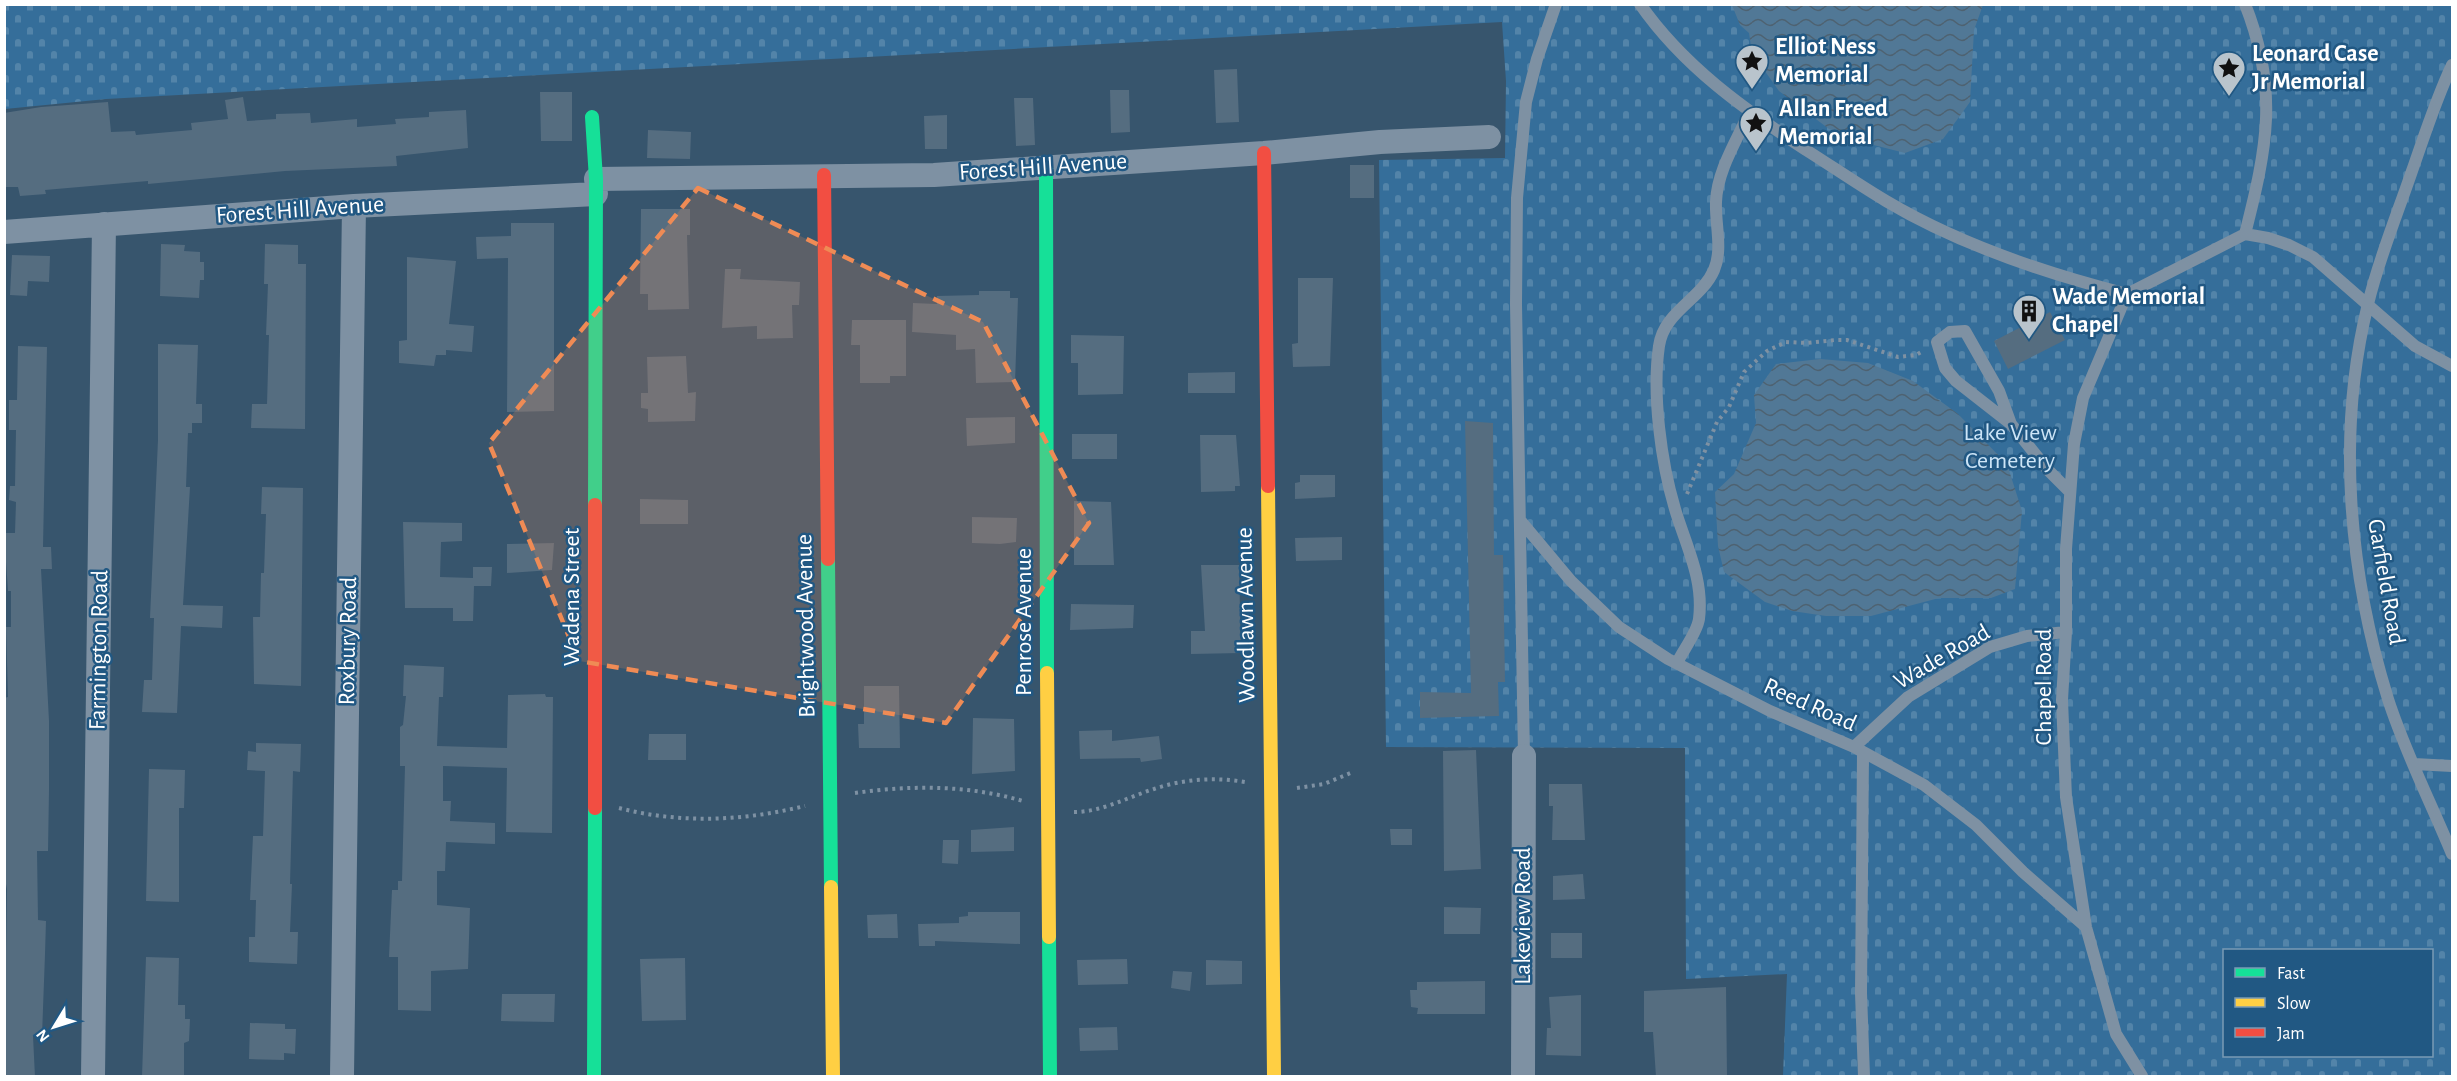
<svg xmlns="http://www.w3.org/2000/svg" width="2457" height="1081" font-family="'Alegreya Sans',sans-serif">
<defs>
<pattern id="cemetery-stones" width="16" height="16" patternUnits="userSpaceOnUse" patternTransform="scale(1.5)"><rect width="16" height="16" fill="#356e9a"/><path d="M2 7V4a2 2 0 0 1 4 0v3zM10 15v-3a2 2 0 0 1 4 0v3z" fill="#5384a9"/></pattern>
<pattern id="water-waves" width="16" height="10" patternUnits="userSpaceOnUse" patternTransform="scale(1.5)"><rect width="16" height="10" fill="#517896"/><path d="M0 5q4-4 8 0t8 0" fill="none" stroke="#4e6271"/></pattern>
</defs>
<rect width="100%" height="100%" fill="#37556d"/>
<path fill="url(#cemetery-stones)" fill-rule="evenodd" d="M5,4l2447,1v1071h-669l4,-102 -101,5 -1,-231 -299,-1 -7,-587 126,-2 1,-77 -4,-59 -1396,77 -101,10zM2224,950h208v106h-208z"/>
<path fill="url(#water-waves)" d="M1732,5h251l-9,25 -4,72 -27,37 -38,14 -43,-11 -33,-13 -50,-38 -27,-38 -3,-20 -9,-8z
M1820,359l48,4 45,18 45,33 49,50 15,47 -7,78 -24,9h-52l-68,18h-45l-34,-5 -27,-9 -41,-30 -6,-26 -3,-54 19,-18 22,-51 -2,-28 22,-31z"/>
<path fill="#556d80" d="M1237,69l2,53 -23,1 -2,-53z
M1110,90h19l1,42 -19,1z
M540,92h32v49h-31z
M243,97l4,24 29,-2v-5l34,-1 1,10 46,-4v8l39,-3 -1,-5 34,-2v-5l37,-2 2,38 -72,8 1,10 -112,5 -137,13v-3l-103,9 1,4 -26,2 -2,-9h-12l-2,-74 37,-6 67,-5 3,30 24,-1 1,4 56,-5 -1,-7 37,-4 -3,-19z
M1014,98h19l2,47 -19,1z
M947,115v34h-22l-1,-33z
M648,130l43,2 -1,27 -43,-1z
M1350,165h24v33h-24z
M641,209h49v26h-3l2,74 -41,1v-16h-8z
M511,223h43v188l-47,1 1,-154 -31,1 -1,-22 35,-1z
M161,244l24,1 -1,6 16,1v10h4v18h-4l-1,18 -39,-2z
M265,244l33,1v19h8l-1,165 -54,-1 1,-24h15l2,-69h-3l2,-51h-4z
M12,255l38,1 -1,26 -21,-1 -1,15 -17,-1z
M407,257l49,4 -7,63 25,2 -2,26 -26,-2v5h-10l-2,11 -35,-3v-22l8,-1z
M725,269h16l-1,10 60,3 -1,23h-7l1,33 -36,1v-13l-35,2z
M1298,278h35l-3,88 -37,1 -1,-23 6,-1z
M979,291h31v7h8l-3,84 -39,1 -1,-34 -19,1v-15l-44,-3 1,-29 24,1v-8l42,-1z
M2050,312l15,28 -57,29 -14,-28z
M852,320h54v56h-16v7h-30v-38h-9z
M1071,335l53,1 -1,58 -45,1v-32h-7z
M158,344l40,1 -2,59h6v19h-10v10h-4l-2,54h4l-7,118 40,1 -1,22 -41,-2 -4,87 -35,-1 2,-32h8l2,-62h-4l8,-178z
M18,346l29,1 -4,200h8l1,22h-11l8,152v69l-1,61h-11l1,69 8,1 -1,33 -3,82h-9l2,41h-31l3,-188 -3,-15v-176l4,-1 -2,-70h5v-36h-3l-4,-58h11l1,-31 -7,-2 1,-14h5l1,-56h-7v-30h8z
M686,356l2,37 8,-1 -1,29 -47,1v-13l-7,-1v-15h7l-1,-36z
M1235,372v21h-47v-20z
M1015,417v26l-48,3 -1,-28z
M1465,421l28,2 1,132h9l2,127h-7l1,34 -79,2v-26l51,1z
M1072,434h45v25h-45z
M1200,435h36l4,51h-5v5l-34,1z
M1300,475h35v22l-40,2v-16l5,-1z
M262,487l41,1 -2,198 -47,-2 -1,-67h7l1,-44h3l2,-59h-5z
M640,499l48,1v24h-48z
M1074,501l37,1 3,63h-40z
M972,517l45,1 -1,24 -16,2 -28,-1z
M403,522l59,1v18l-21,1 -1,35 33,1v-11h19l-1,19h-17l-1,35h-20v-13h-48z
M1342,537v23l-46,1 -1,-23z
M554,543l-2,27 -45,3v-29z
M1201,565h38l2,88 -50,1v-23h14z
M1071,604l63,1 -1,23 -63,2z
M404,665l40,2 -1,30h-4l-2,49 70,2 1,-53 37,-1 1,3h7l-1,136 -46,-1 1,-64 -64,-2v35h8l-1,20 45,2v21l-49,-2 -1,29h-8v34l33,3 -2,61 -37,2v40l-33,-1v-53h-9l3,-67h6v-9h4l3,-115h-5v-39l3,-2 3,-29h-3z
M864,686h35l1,62h-41l-1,-24h6z
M973,718l41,1 1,52 -43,3z
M1112,730v11l47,-5 3,23 -21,3 -1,-4 -60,1 -1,-28z
M649,734h37v26h-38z
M256,743l45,1 -1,28 -7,-1 -3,113h2l-2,48h8l-1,32 -48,-2v-25h6l1,-37h-6l3,-64h10l2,-65 -18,-1 1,-19 8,1z
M1476,750l5,119 -37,2 -1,-120z
M149,769l36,1 -1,38h-5v94l-33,-1z
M1549,784h33l3,56h-33l1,-34h-4z
M1014,827v24l-43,1v-22z
M1390,829h22v16h-21z
M943,840h16l-1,24 -16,-1z
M1583,874l2,25 -32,1v-24z
M1444,907l37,1 -1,26h-36z
M968,912h52v32l-85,-3v5h-16l-1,-22 41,-1v-6l9,-1z
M897,914l1,24h-30l-1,-23z
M1551,933h31v25h-31z
M146,957l33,1 -1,47h7v14h5l-1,22 -5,2v34h-42z
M685,958l1,62 -44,1 -2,-62z
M1127,959l1,25 -50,1 -1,-25z
M1206,960l36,1v23l-36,1z
M1173,971l19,1 -2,19 -19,-3z
M1485,981v33h-68l1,-6 -7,-1 -1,-17h7v-8z
M1726,987l1,90h-71l-3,-45h-9v-41z
M502,994h53l-1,28 -53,-1z
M1581,995v61l-35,-1 1,-27h4l-2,-31z
M250,1023l35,1v5h11l-1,25 -11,-1v7l-35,-1z
M1117,1027l1,23 -38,1 -1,-23z"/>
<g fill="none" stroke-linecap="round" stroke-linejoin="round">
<path stroke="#7e91a3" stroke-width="4" stroke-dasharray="3 4.5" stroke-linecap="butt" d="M1687,494l30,-72 12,-15 15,-35 23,-21 19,-9 21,1 28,-3h12l51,17 18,-2 7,-4
M1297,788l27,-4 29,-12
M855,793c57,-8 113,-8 168,8
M619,808c62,16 124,13 186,-2
M1074,812c28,0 54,-15 80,-23 29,-10 61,-12 91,-7"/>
<path stroke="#7e91a3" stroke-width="12" d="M1640,4c43,62 104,105 166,146 27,17 53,35 80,51 74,44 158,72 241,93l118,-60 23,4 21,7 24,12 102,89 37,20
M2245,4c34,86 22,144 0,230
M2452,65c-16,34 -27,69 -40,106 -15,44 -33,87 -44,133 -32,129 -19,269 20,395 17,53 43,104 64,155
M2127,294l-44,104 -9,46 -8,105v83l-4,68 4,97 20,130 30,107 26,42
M2011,424l-55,-43 -11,-13 -8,-26 13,-10 15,-1 34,60 12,33 37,46 21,21
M1520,520l51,61 48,46 49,32 102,52 84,36 70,38 52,40 47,47 63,55
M1677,663c6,-13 20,-30 22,-44 5,-40 -13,-73 -24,-110 -14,-47 -23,-115 -16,-163 5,-35 42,-46 55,-76 9,-21 1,-46 2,-68 1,-31 21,-62 33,-89
M1854,747l54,-50 82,-50 37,-11 39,-4
M1863,753l-2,240 3,83
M1524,756l-8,-452 1,-106 9,-96 11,-43 19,-55
M2414,764l38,2"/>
<path stroke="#7e91a3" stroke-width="24" d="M596,179l338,-4 330,-22 116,-11 109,-5
M4,232l350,-26 242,-12
M93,1076l11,-852
M342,1076l12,-870
M1523,1076l1,-320"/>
<path stroke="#16e098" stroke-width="14" d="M592,117l4,62 -1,326
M1046,166l1,507
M828,559l3,328
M1049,937l1,139
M594,1076l1,-268"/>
<path stroke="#ffcf43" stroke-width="14" d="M1268,486l6,590
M1047,673l2,264
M831,887l2,189"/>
<path stroke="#f24e42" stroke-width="14" d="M1264,153l4,333
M824,175l4,384
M595,808v-303"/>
</g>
<path fill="#ef8b55" fill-opacity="0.2" stroke="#ef8b55" stroke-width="4.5" stroke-dasharray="12 8" stroke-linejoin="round" d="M698,188l285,134 106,201 -143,200 -367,-62 -90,-218z"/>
<defs>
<symbol id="sight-pin" viewBox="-11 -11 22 30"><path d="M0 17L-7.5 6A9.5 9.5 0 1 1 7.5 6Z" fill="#b9c4cc" stroke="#215883"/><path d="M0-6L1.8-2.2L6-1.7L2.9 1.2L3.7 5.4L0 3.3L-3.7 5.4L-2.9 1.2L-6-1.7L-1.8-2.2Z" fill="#111"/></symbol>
<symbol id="building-pin" viewBox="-11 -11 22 30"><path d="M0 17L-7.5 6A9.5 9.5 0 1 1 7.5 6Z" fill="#b9c4cc" stroke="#215883"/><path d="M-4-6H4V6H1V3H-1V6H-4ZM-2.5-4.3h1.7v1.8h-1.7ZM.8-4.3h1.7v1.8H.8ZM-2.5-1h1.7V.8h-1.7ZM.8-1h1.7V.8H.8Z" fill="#111"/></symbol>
</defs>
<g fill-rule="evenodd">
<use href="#sight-pin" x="1733" y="42" width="38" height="52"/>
<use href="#sight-pin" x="2210" y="49" width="38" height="52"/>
<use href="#sight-pin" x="1737" y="104" width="38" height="52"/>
<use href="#building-pin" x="2010" y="292" width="38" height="52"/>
</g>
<g text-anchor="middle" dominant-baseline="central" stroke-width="5" stroke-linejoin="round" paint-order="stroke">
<g font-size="24" font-weight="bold" fill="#fff" stroke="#215883" text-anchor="start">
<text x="1775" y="47">Elliot Ness<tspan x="1775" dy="28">Memorial</tspan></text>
<text x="2252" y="54">Leonard Case<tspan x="2252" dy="28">Jr Memorial</tspan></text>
<text x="1779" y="109">Allan Freed<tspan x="1779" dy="28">Memorial</tspan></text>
<text x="2052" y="297">Wade Memorial<tspan x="2052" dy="28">Chapel</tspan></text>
</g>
<g font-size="24" fill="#fff" stroke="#215883">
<text transform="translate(1043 167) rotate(-4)">Forest Hill Avenue</text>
<text transform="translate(300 210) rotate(-4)">Forest Hill Avenue</text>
<text transform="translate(2386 582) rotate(80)">Garfield Road</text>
<text transform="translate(572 597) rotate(-90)">Wadena Street</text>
<text transform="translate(1246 615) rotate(-91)">Woodlawn Avenue</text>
<text transform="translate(1024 622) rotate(-90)">Penrose Avenue</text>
<text transform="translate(806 626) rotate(-91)">Brightwood Avenue</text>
<text transform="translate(348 641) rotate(-89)">Roxbury Road</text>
<text transform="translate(99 650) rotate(-89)">Farmington Road</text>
<text transform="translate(1942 657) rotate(-30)">Wade Road</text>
<text transform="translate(2044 687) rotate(-90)">Chapel Road</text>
<text transform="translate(1810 705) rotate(24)">Reed Road</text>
<text transform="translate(1523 916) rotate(-90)">Lakeview Road</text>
</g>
<g font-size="24" fill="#cde5f7" stroke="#215883">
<text x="2010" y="433">Lake View<tspan x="2010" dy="28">Cemetery</tspan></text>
</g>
</g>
<rect width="2457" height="1081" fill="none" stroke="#ffffff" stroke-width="12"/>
<rect x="2223" y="949" width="210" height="108" fill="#215883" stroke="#7a9bb5" stroke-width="1.5"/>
<rect x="2235" y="968" width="30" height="9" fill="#16e098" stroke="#7a9bb5" stroke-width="1.5"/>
<text x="2277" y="979" font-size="18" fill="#ffffff">Fast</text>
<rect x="2235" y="998" width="30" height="9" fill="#ffcf43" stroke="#7a9bb5" stroke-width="1.5"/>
<text x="2277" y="1009" font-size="18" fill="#ffffff">Slow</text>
<rect x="2235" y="1028" width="30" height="9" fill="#f24e42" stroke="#7a9bb5" stroke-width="1.5"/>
<text x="2277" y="1039" font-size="18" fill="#ffffff">Jam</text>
<g transform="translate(54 1027) rotate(232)" stroke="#215883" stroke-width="4.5" paint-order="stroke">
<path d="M0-4.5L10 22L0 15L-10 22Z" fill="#ffffff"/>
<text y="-9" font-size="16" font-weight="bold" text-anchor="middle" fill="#ffffff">N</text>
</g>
</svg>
